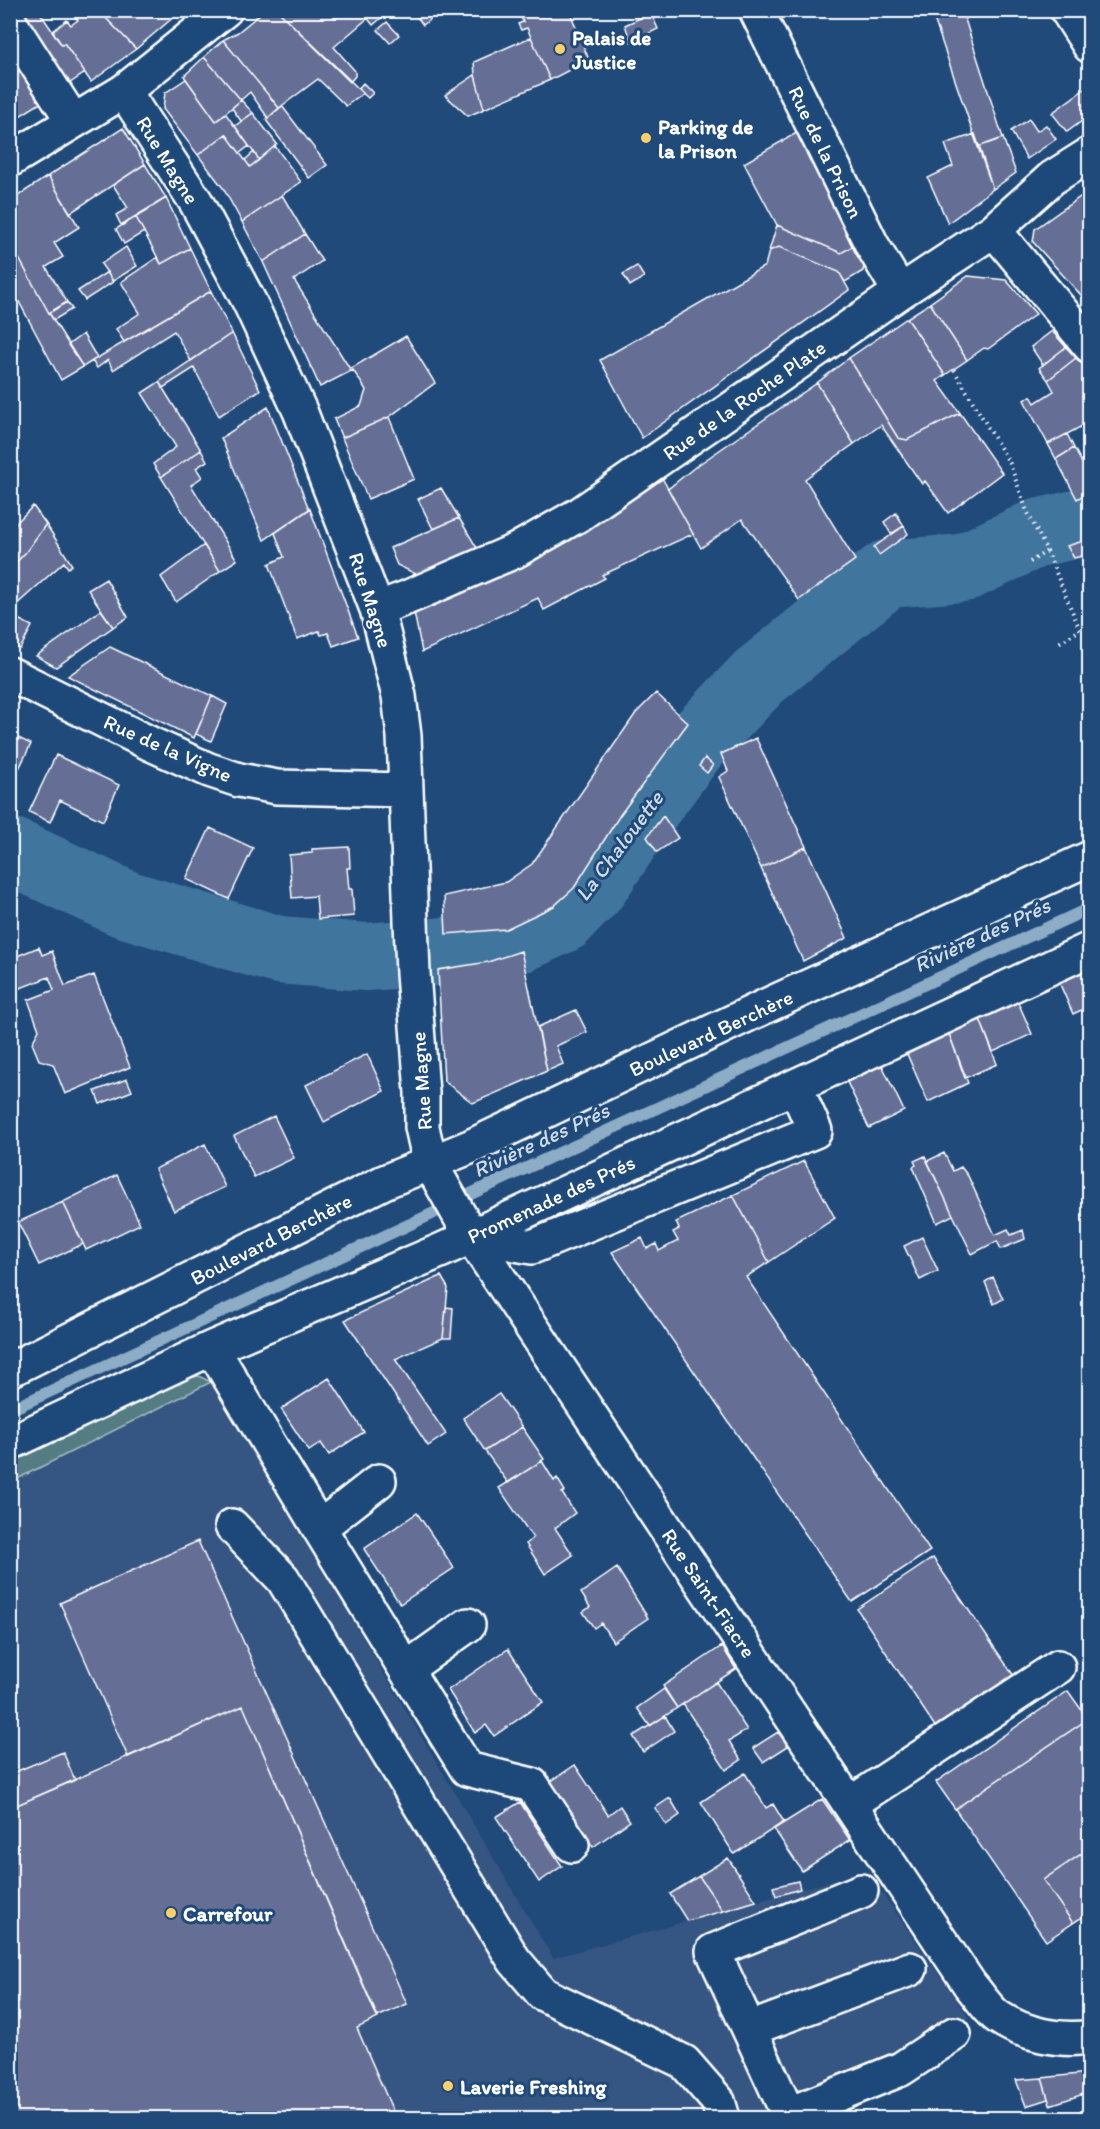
<svg xmlns="http://www.w3.org/2000/svg" width="1100" height="2129" font-family="Itim,sans-serif">
<rect width="100%" height="100%" fill="#1f4a7a"/>
<filter id="ink" filterUnits="userSpaceOnUse"><feTurbulence type="fractalNoise" baseFrequency=".0167" numOctaves="2"/><feDisplacementMap in="SourceGraphic" scale="12" xChannelSelector="R" yChannelSelector="G"/><feConvolveMatrix kernelMatrix="1 2 1 2 8 2 1 2 1" color-interpolation-filters="sRGB"/></filter>
<g filter="url(#ink)">
<path fill="#345582" d="M211,1382l342,576 314,-87 102,147 -34,51 -100,45 -2,4h-822v-636z"/>
<path fill="#527c83" stroke="#a8bec1" stroke-width="1.5" d="M199,1376l12,6 -200,100v-19l168,-83z"/>
<g fill="none" stroke-linecap="round" stroke-linejoin="round">
<path stroke="#8dacc5" stroke-width="12" d="M10,1410l422,-196 32,-17 626,-289"/>
<path stroke="#41749e" stroke-width="68" d="M10,851l115,53 154,46 87,7 108,-8 48,-11 41,-19 29,-30 53,-79 47,-63 67,-70 128,-103 76,-6 74,-35 53,-12"/>
</g>
<path fill="#656e94" stroke="#fff" stroke-width="1.5" d="M17,10h21l24,35 2,-2 21,30 -21,14z
M74,10h24l38,39 -45,33 -27,-39 -2,2 -10,-13 15,-12 4,5 7,-5 -7,-7z
M98,10h84l-46,39z
M265,10h12l86,83 -17,13 -28,-27 -39,29 -56,-68 15,-8z
M277,10h84l7,8 -34,29 21,24v5l-5,6z
M361,10h20l4,5 -12,10z
M412,10h30l-19,15z
M518,10h51l20,50 -39,20 -23,-52 -6,2 -3,-6 5,-2z
M931,10h31l41,128 -25,9z
M651,13l7,16 -27,13 -6,-17z
M387,22l12,13 -9,8 -12,-13z
M531,37l19,43 -66,29 -9,-34 -1,-13z
M223,40l56,68 -11,10 -18,-26 -9,8 -37,-43z
M10,42l37,57 -37,23z
M204,57l37,43 -25,21 -32,-45z
M475,75l9,34 -16,7 -23,-21z
M186,79l30,42 10,-7 23,32 -9,7 -14,-19 -28,21 -35,-46 2,-16z
M363,83l10,10 -5,5 -10,-9z
M1090,85v30l-23,17 -15,-19z
M241,100l12,13 -12,8 -9,-13z
M282,106l45,59 -18,13 -43,-58z
M253,113l24,31 -18,16 -24,-34z
M1029,119l8,12 9,-6 10,14 -29,20 -16,-28z
M123,128l22,36 -75,49 -22,-37z
M800,131l60,111 -19,11 -64,-28 -33,-62z
M226,134l24,33 25,-21 26,36 -59,40 -19,-34 -25,-33z
M975,134l18,55 -45,34 -20,-45 25,-12 -8,-22z
M1003,138l13,35 -23,16 -15,-42z
M254,152l5,8 -9,7 -5,-7z
M145,164l21,34 -45,27 -5,-10 12,-7 -15,-23z
M48,176l31,51 -25,16 9,14 -17,10 21,35 -18,11 -39,-71v-41z
M1090,190v115l-57,-63 2,-13z
M282,195l23,39 -42,28 -21,-40z
M166,198l24,50 -29,16 -25,-47z
M136,217l8,15 -20,12 -8,-15z
M777,225l64,28 19,-11 7,11 -4,18 -18,11 -6,-10 -60,-25 -10,4z
M305,234l17,27 -28,19 56,89 56,-33 29,47 -46,34 -47,21 -8,-19 27,-13 5,-16 -13,-20 -33,17 -57,-125z
M10,242l39,71 34,54 -22,13 -51,-95z
M126,247l11,19 -24,15 -12,-17z
M779,247l60,25 10,18 -207,148 -42,-78 165,-94 4,-15z
M190,248l21,43 -87,51 -8,-13 24,-16 -19,-31 37,-25 3,7z
M637,266l7,11 -14,9 -7,-12z
M107,272l6,10 -28,18 -7,-9z
M968,276l38,4 30,34 -48,35 -4,-1 -17,12 -37,-57z
M211,291l21,42 -41,28 -17,-30 -61,39 -5,-10 -11,8 -5,-7z
M67,302l5,7 -18,11 -5,-7z
M930,303l37,57 -22,15 -38,-57z
M907,318l38,57 -8,6 23,32 -53,27 -9,-2 -49,-80z
M1052,331l14,16 -23,18 -12,-18z
M232,333l28,57 -41,26 -25,-48 -31,20 -4,-6z
M83,334l14,24 -14,9 -15,-22z
M1066,347l10,11 -28,22 -9,-12z
M849,358l49,80 9,2 53,-27 42,60 -54,40 -23,-32 -3,3 -41,-59 -27,19 -37,-61z
M1076,358l14,14v50l-42,22 -24,-44 7,-4 4,7 19,-12 -6,-11z
M159,382l42,68 -40,27 -8,-13 23,-17 -34,-54z
M817,383l37,61 -49,35 50,81 -56,40 -57,-81 -41,29 -33,-59 27,-22z
M268,407l41,102 -45,31 -43,-102z
M389,417l25,62 -46,20 -26,-61z
M1067,434l7,14 -18,11 -8,-15z
M1074,448l16,30v14l-13,7 -21,-40z
M201,450l6,11 -11,7 6,9 -11,8 46,75 -17,11 -59,-94z
M661,476l32,58 -91,41 3,3 -61,32 -6,-12 -116,54 -9,-45z
M441,488l18,30 -26,11 -15,-30z
M33,506l13,18 -20,28 -16,17v-40z
M310,509l48,128 -25,9 -5,-13 -7,2 -2,-4 -22,8 -28,-75 15,-7 -9,-24z
M896,513l8,13 -13,8 -7,-12z
M459,518l21,35 -60,23 -23,-11 -7,-17z
M46,524l26,41 -4,3 -4,-6 -50,45 -4,-1v-37l16,-17z
M904,526l4,8 -29,21 -5,-8z
M1090,539v15l-16,4 -7,-12z
M204,545l16,26 -44,31 -15,-25z
M106,579l22,38 -15,10 -25,-37z
M101,610l12,17 -57,40 -20,-11z
M10,615l22,11 -12,23 -10,-5z
M110,647l102,49 -18,42 -126,-62z
M656,693l32,30 -68,92 -46,73 -20,18 -48,23 -60,5 -2,-38 62,-14 26,-18 104,-151z
M212,696l15,8 -16,37 -15,-7z
M10,734l21,10 -21,43z
M756,738l50,109 -45,21 -42,-91 9,-6 -7,-17z
M56,755l63,30 -16,36 -43,-21 -10,22 -21,-10z
M705,758l8,7 -6,8 -8,-7z
M663,816l15,22 -21,14 -10,-15z
M210,828l43,20 -24,51 -43,-20z
M349,847l1,21h-3l2,21h3l2,27 -36,3 -2,-23 -24,2 -3,-43 23,-2v-4z
M806,847l41,91 -44,23 -42,-93z
M10,941l7,15 22,-9 3,8 10,-4 13,35 29,-11 36,92 -65,27 -12,-30 -14,-4 -7,-17 7,-13 -11,-30 26,-10 -5,-13 -39,15z
M521,951l26,120 -74,32 -29,-22 -6,-111 50,-8z
M1090,967v39l-17,8 -14,-32z
M1018,1002l14,32 -39,18 -13,-33z
M576,1010l11,22 -31,14 7,18 -16,7 -9,-44z
M980,1019l17,45 -32,14 -16,-44z
M949,1034l19,49 -40,19 -21,-48z
M367,1054l17,37 -60,31 -18,-37z
M882,1065l22,46 -35,17 -22,-46z
M127,1079l5,12 -32,13 -5,-13z
M274,1116l20,42 -40,19 -20,-41z
M205,1144l20,43 -51,24 -19,-42z
M944,1153l9,18 8,-4 7,9 27,59 13,-6 3,6 12,-5 2,9 -24,10 -4,-8 -25,13 -45,-93z
M925,1156l28,59 -16,8 -24,-56 3,-2 -2,-4z
M804,1161l31,57 -66,44 -36,-67z
M117,1175l23,49 -54,26 -23,-48z
M733,1195l36,67 -23,15 184,274 -78,51 -240,-350 30,-14 5,11 9,-5 3,7 19,-10 -5,-9 6,-3 -3,-7z
M63,1202l20,42 -44,21 -21,-43z
M922,1237l16,34 -18,9 -16,-34z
M441,1276l7,12 -5,50 -48,21 51,75 -18,12 -83,-126z
M993,1277l10,22 -9,5 -9,-22z
M446,1307l7,1 -2,30h-8z
M329,1378l35,54 -35,23 -8,-12 -12,8 -28,-42z
M499,1394l23,33 -37,24 -22,-33z
M522,1427l22,32 -36,24 -23,-32z
M542,1461l12,20 3,-3 8,13 -3,2 13,20 -20,15 18,27 -28,19 -19,-30 7,-6 -34,-50z
M417,1513l37,55 -54,36 -36,-55z
M198,1541l209,463 -30,13 -134,-311 -115,51 -68,-154z
M933,1558l83,121 -78,52 -81,-122z
M617,1568l31,50 -35,24 -12,-19 -7,5 -11,-16 7,-5 -9,-14z
M722,1646l14,23 -59,39 -14,-22z
M508,1649l35,53 -49,34 -8,-11 -11,8 -27,-43z
M716,1682l31,48 -18,11 12,19 -15,10 -43,-66z
M664,1689l13,19 -27,18 -13,-18z
M1068,1691l20,28 -133,90 -19,-27z
M243,1706l135,312 -21,10 39,90h-386v-310z
M665,1716l9,15 -31,21 -10,-16z
M1088,1719l2,3v126l-47,32 30,43 -27,18 -91,-132z
M778,1732l10,14 -25,16 -10,-14z
M63,1752l12,28 -65,28v-34z
M575,1765l33,50 12,-9 10,15 -37,26 -43,-65z
M745,1773l21,35 7,-4 11,18 -50,32 -33,-52z
M670,1798l10,17 -14,10 -11,-17z
M822,1799l28,41 -48,31 -28,-42z
M520,1802l42,64 -23,16 -43,-65z
M1090,1848v64l-17,11 -30,-43z
M728,1858l28,43 -33,10 -24,-35z
M699,1876l24,35 -36,10 -17,-27z
M798,1881l2,8 -24,7 -3,-9z
M1090,2071v21l-40,13 -8,-27 37,-4z
M1042,2078l6,21 -22,7 -10,-26z"/>
<g fill="none" stroke-linecap="round" stroke-linejoin="round">
<defs>
<path id="minor" d="M756,10l116,235 28,47
M1067,10l23,36
M10,23l63,98
M124,91l72,111 54,101 50,108 77,198 22,87 5,40 9,237 9,120v34l8,36 41,73 499,749c9,10 18,25 28,32 25,17 62,25 92,20
M10,160l114,-69 101,-81
M994,230l96,116
M377,609l29,-11 109,-47 65,-37 320,-222 94,-62 58,-52 38,-24
M10,674l141,70 58,26 30,10 38,7 129,3
M471,1236l61,11 283,-116 -20,-45
M212,1348l107,180 148,241 65,16 40,60
M10,1443l202,-95 230,-98 648,-301
M232,1526l51,53 231,381 29,34 141,68 34,39 5,17
M319,1528l60,-47
M406,1669l62,-44
M850,1804l208,-137
M750,2029l160,-60
M789,2114l112,-45 53,-35
M790,2118l-77,-167 148,-60"/>
<path id="major" d="M10,1370l374,-188 88,-36 296,-141 322,-147"/>
</defs>
<use href="#minor" stroke="#fff" stroke-width="38"/>
<use href="#major" stroke="#fff" stroke-width="38"/>
<path stroke="#fff" stroke-width="4" stroke-dasharray="1.5 4.5" stroke-linecap="butt" d="M954,370l56,94 17,47 20,40 33,79 -23,14
M1030,562l17,-11"/>
<use href="#minor" stroke="#1f4a7a" stroke-width="33"/>
<use href="#major" stroke="#1f4a7a" stroke-width="33"/>
</g>
</g>
<g fill="#ffd166" stroke="#1f4a7a" stroke-width="2">
<circle cx="560" cy="49" r="6"/>
<circle cx="646" cy="138" r="6"/>
<circle cx="171" cy="1913" r="6"/>
<circle cx="448" cy="2086" r="6"/>
</g>
<g text-anchor="middle" dominant-baseline="central" stroke-width="6" stroke-linejoin="round" paint-order="stroke">
<g font-size="21" font-weight="bold" fill="#fff" stroke="#1f4a7a" text-anchor="start">
<text x="572" y="37">Palais de<tspan x="572" dy="24">Justice</tspan></text>
<text x="658" y="126">Parking de<tspan x="658" dy="24">la Prison</tspan></text>
<text x="183" y="1913">Carrefour</text>
<text x="460" y="2086">Laverie Freshing</text>
</g>
<g font-size="21" fill="#fff" stroke="#1f4a7a">
<text transform="translate(826 152) rotate(64)">Rue de la Prison</text>
<text transform="translate(168 160) rotate(58)">Rue Magne</text>
<text transform="translate(744 400) rotate(-35)">Rue de la Roche Plate</text>
<text transform="translate(371 600) rotate(72)">Rue Magne</text>
<text transform="translate(168 748) rotate(24)">Rue de la Vigne</text>
<text transform="translate(711 1033) rotate(-25)">Boulevard Berchère</text>
<text transform="translate(421 1081) rotate(-94)">Rue Magne</text>
<text transform="translate(551 1199) rotate(-25)">Promenade des Prés</text>
<text transform="translate(271 1239) rotate(-27)">Boulevard Berchère</text>
<text transform="translate(709 1593) rotate(56)">Rue Saint-Fiacre</text>
</g>
<g font-size="22" font-style="italic" fill="#d0dce7" stroke="#1f4a7a">
<text transform="translate(619 846) rotate(-53)">La Chalouette</text>
<text transform="translate(982 935) rotate(-25)">Rivière des Prés</text>
<text transform="translate(541 1140) rotate(-25)">Rivière des Prés</text>
</g>
</g>
<rect width="1100" height="2129" fill="none" stroke="#1f4a7a" stroke-width="36"/>
<rect x="18" y="18" width="1064" height="2093" fill="none" stroke="#fff" stroke-width="2" filter="url(#ink)"/>
</svg>
